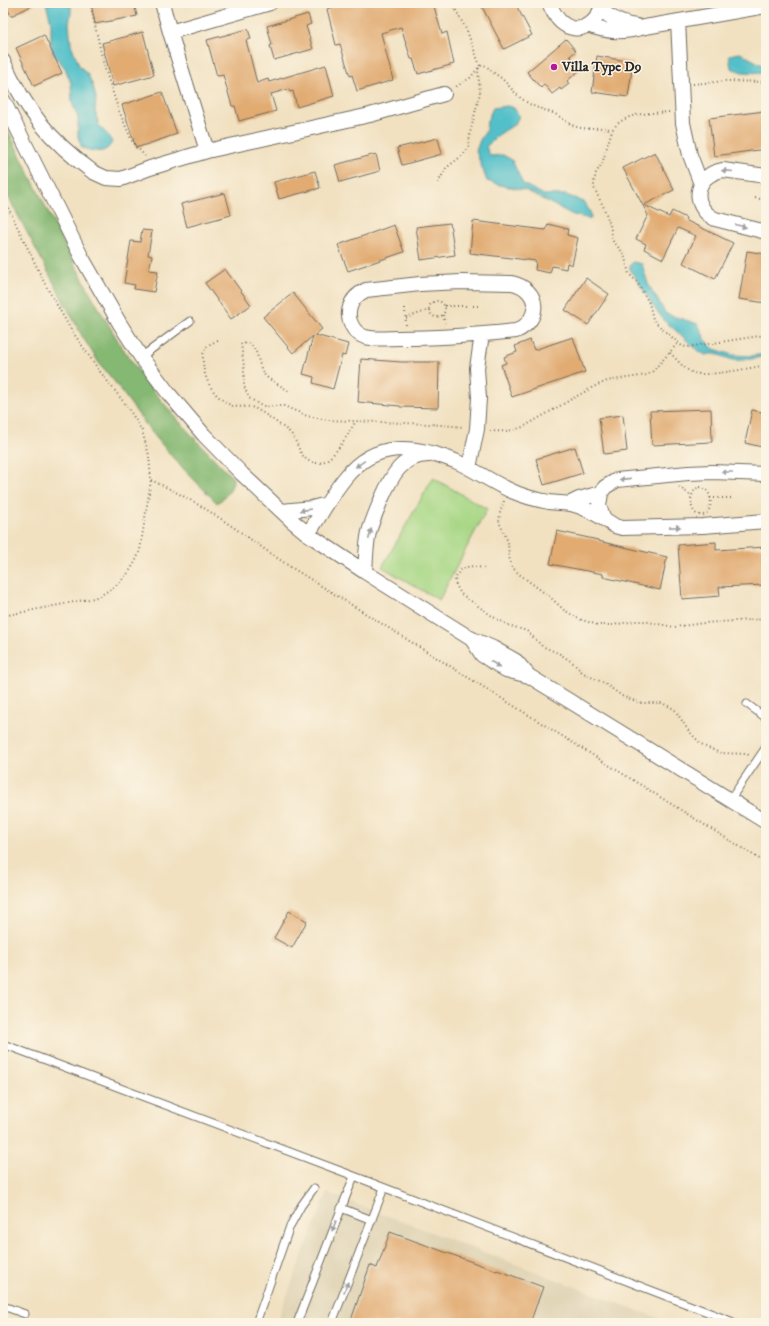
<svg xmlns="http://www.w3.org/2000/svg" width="769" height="1326" font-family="'IM FELL DW Pica',serif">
<rect width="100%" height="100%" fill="#fcf5e5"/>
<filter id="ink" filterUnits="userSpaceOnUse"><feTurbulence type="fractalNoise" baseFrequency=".025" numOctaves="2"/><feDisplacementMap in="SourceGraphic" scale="8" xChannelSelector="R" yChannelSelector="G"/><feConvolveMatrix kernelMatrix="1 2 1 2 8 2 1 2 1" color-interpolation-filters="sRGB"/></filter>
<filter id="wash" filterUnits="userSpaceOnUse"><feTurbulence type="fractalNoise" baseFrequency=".012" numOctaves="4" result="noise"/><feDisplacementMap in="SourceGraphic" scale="16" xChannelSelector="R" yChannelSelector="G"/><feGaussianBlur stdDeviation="0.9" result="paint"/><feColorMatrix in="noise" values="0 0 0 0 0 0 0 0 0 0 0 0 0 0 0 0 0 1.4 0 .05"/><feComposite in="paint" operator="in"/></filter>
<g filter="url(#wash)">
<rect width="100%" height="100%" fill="#f1e1c1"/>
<path fill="#dfd3b4" d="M327,1193l344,130h-395z"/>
<path fill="#a7d785" stroke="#698158" d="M433,478l54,31 -48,91 -57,-33z"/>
<path fill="#85b872" stroke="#58724e" d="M3,121c38,75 73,152 117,223 31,49 72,93 113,134 1,9 -8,20 -16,25l-42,-43 -26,-31 -35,-48 -15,-18 -17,-27 -79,-149z"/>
<path fill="#53c0c9" stroke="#3f767a" d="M46,3h25v10l-2,11 2,20 8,21 9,10 5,11 3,12 -1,13 4,15 8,8 5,8c-7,14 -17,9 -30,6l-4,-11v-19l-6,-16 -1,-19 -6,-15 -12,-15 -2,-10v-21z
M740,53l26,14v6l-24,-1 -11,-4 -2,-13z
M507,106l7,2 5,8 -4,8 -17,11 -12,12 4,9 13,-1 9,5 11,24 21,11h22l18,7 6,10 1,7 -18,-4 -48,-25 -21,-4 -17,-5 -11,-30 4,-11 6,-9 1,-10 6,-13z
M633,262l9,2 6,20 18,30 32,10 8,17 8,8 19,6 17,1 16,-2v2c-10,2 -22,5 -32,4 -11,-2 -17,-9 -28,-5l-6,-3 -36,-32 -8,-10 -26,-41v-3z"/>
<g id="blocks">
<path fill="#e1ab72" d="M5,3h32l-26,13z
M91,3h43l3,13 -42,8z
M346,3h87l9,31 5,-2 7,32 -36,10 -5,-15h-2l-10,-32 -20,6 12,47 -36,11 -5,-16 -2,1 -10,-32 -4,1 -9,-36z
M480,3h35l17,32 -28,14z
M308,14l3,10 -5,2 7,23 -39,11 -4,-14 2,-1 -5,-19z
M248,29l3,10 -5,1 11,43 11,-4 1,3 57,-17 8,31 -37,11 -4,-16 -3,1 -1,-3 -18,5 5,17 -37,10 -4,-15h-3l-9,-31 -6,1 -10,-36z
M143,32l11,43 -41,11 -11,-43z
M44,35l18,38 -28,13 -18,-38z
M566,39l10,12 -6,5 11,13 -14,12 2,3 -8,6 -1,-2 -8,6 -8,-10 -3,4 -14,-16z
M597,56l36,6 -5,35 -36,-5z
M162,92l15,42 -41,14 -14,-43z
M765,111l1,38 -52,7 -5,-38z
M438,138l4,16 -40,11 -5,-17z
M655,152l19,38 -30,15 25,12 3,-6 14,7 -1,2 48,23 -18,36 -32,-16 13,-27 -18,-8 -15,31 -19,-10 2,-5 -10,-5 12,-24 -25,-47z
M376,154l4,17 -40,11 -5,-17z
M315,171l5,17 -41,11 -5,-17z
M225,193l6,22 -44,12 -6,-23z
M473,221l73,9 2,-6 20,5 -1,6 11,3 -6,27 -5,-2 -1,6 -14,-3 -2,7 -15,-3 1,-9 -66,-8z
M450,223l5,32 -34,5 -5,-33z
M394,225l10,27 -56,19 -10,-26z
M142,230l10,1 -4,24 4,1 -3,14 9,1 -4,21 -20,-3 1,-4 -11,-2 7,-42 9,1z
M747,251l19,3v49l-27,-4z
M225,269l26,36 -20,14 -26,-36z
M586,278l23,16 -21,31 -23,-15z
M293,293l29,36 -7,6 33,9 -3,12 -3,-1 -9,34 -20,-6 1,-6 -11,-3 10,-38 -20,17 -30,-36z
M573,337l12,35 -73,25 -11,-32 5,-2 -2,-6 13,-5 -2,-6 15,-6 4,10z
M361,359l40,3h38l-1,46 -38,-1v-1l-42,-4z
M711,409l1,33 -60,3 -2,-34z
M752,410l14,3v35l-21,-5z
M623,415l4,36 -23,3 -5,-36z
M575,447l8,26 -39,12 -8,-26z
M557,531l41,9v1l69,16 -7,33 -57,-13v-3l-53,-10z
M716,542v8l50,-3v38l-47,2 1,9 -38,3 -4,-54z
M289,911l18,10 -15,27 -18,-10z
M390,1232l107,39v-1l46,17 -13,36h-180l20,-58 7,3z"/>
</g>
</g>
<g filter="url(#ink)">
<use href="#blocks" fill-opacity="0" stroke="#706b60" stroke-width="1"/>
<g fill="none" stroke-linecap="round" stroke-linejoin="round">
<defs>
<path id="lane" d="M141,357l49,-36
M747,704l19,14
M730,800l36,-53
M3,1044l351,132 382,147
M341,1208l31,12
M3,1306l22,8
M256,1323l34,-97 11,-20 13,-18
M297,1323l57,-147
M332,1323l52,-135"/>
<path id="street" d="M162,3l8,29 37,119
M549,3c3,6 6,14 12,19 17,15 38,2 41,-19
M601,10c11,9 22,15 36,16
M678,21l5,102 7,32 11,29
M587,25c22,8 36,8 58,2l121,-21
M170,32l100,-29
M3,61c23,49 46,79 90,111l13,6 15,1 29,-11 57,-17 163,-36 74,-21
M3,100l78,156 39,68 21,33 28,37 35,41 38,39 49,46 17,14 57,38 105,66 23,10 23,13 13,15 237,146
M766,176l-43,-6c-29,5 -33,36 -8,49l51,13
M461,282l51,1c28,6 30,37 4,48 -39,4 -78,7 -117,7 -10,0 -23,2 -34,-1 -12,-4 -19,-18 -15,-30 2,-8 8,-13 16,-17l54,-6z
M469,468l8,-39 2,-31 -2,-30 5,-34
M766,474l-54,-2 -24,1 -71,7 -12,7 -4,6 -2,13 5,13 11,7 7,2 81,-2 63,-5
M569,504l10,-5 22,-6
M282,511l30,-3 15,-4
M308,534c12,-18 23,-39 37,-56 30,-38 70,-33 110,-17 21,9 39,23 59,31 11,5 24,8 35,10 7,1 15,1 22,2 12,3 22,8 33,15
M365,572c1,-13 1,-27 4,-40 3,-11 8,-22 12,-32 10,-23 21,-46 49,-45
M471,638l11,17 24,15 23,6"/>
</defs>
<use href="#lane" stroke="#706b60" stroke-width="9"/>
<use href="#street" stroke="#706b60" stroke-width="16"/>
<path stroke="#706b60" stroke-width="2" stroke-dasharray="1 3" stroke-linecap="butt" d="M90,3l14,63 15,45 14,32 12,13
M452,3l15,28 13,35 -10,12 -16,10
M693,84l32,-3 41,1
M669,112c-20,2 -43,-1 -57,18l-10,34 -6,9 -2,9v6l10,20 6,17 3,16 11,13 5,20 8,8 12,21 4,16 3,4 26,23 5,1 79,-12
M438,183l8,-15 17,-13 6,-8 1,-14 10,-40 -2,-23 2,-4 3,-1 4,1c3,5 9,8 14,12 10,9 15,18 27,25 9,6 19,7 29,12 8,5 15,12 25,13 10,1 19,-2 30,2
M3,197l42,87 25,44 28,41 31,40 13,22 7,24 2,25 -11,70c-8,24 -24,39 -46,48l-91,18
M755,198l11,2
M429 309a8 8 0 1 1 16 0a8 8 0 1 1-16 0Z
M445,306h36
M405,308l1,17
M443,315l2,8
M406,318l23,-8
M218,341c-9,2 -15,7 -15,16 -1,20 10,41 30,49 7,2 14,-1 21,2 11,5 23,15 33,22 13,9 10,33 31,33 16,-1 30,-30 38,-42
M670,353c7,6 14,17 24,20 12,4 57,-5 72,-8
M288,391c-7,-6 -19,-10 -24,-17 -7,-10 -4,-24 -16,-31l-7,1 3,22v20l5,12 11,7 9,2 4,-1h11l23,10 21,4 102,4 34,3
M490,431c12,1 21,0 33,-4l70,-40 14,-6 40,-6 5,-3 26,-29
M151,480c22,10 44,22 64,35 30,19 57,41 87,59l464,289
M679,487l13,9
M699,487c19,2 13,37 -4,26 -6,-8 -5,-22 4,-26z
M710,498h22
M504,501l-4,12 -1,9 9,20 1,15 3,10 7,7 31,23 14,13 15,9 19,6h15l22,-4h8l31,6 30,-4 62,-4
M484,568l-14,-2 -10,4 -5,9 1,6 5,9 34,24 13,7 19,6 15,15 18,8 12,8 10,10 7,4 15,7 18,13 19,7h21l10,5 3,2 13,20 12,13 6,4 14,6 27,1 3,2"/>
<use href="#lane" stroke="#fff" stroke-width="7"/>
<use href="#street" stroke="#fff" stroke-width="14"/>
</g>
<defs><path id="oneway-solid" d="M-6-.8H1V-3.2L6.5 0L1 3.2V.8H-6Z"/></defs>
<g fill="#a0a0a0">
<use href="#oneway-solid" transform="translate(727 171) rotate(-175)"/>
<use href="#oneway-solid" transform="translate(741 226) rotate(15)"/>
<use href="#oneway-solid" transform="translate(360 464) rotate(145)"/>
<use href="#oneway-solid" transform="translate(727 472) rotate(-180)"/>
<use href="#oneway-solid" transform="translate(625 479) rotate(174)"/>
<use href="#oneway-solid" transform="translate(305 510) rotate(172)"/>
<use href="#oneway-solid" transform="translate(675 527) rotate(-1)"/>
<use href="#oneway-solid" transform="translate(370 534) rotate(-77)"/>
<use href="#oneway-solid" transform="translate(495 664) rotate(32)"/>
<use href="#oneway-solid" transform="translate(334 1226) rotate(111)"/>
<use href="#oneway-solid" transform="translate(346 1287) rotate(-69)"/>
</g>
</g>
<circle fill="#b5179e" stroke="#fcf5e5" stroke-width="1.5" cx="554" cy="67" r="4"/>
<g text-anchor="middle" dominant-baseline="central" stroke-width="3" stroke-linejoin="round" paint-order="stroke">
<g font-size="14" font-weight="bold" fill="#2b2b2b" stroke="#fcf5e5" text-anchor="start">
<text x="562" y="67">Villa Type D9</text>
</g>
</g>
<rect width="769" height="1326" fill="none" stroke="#fcf5e5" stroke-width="16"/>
</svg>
